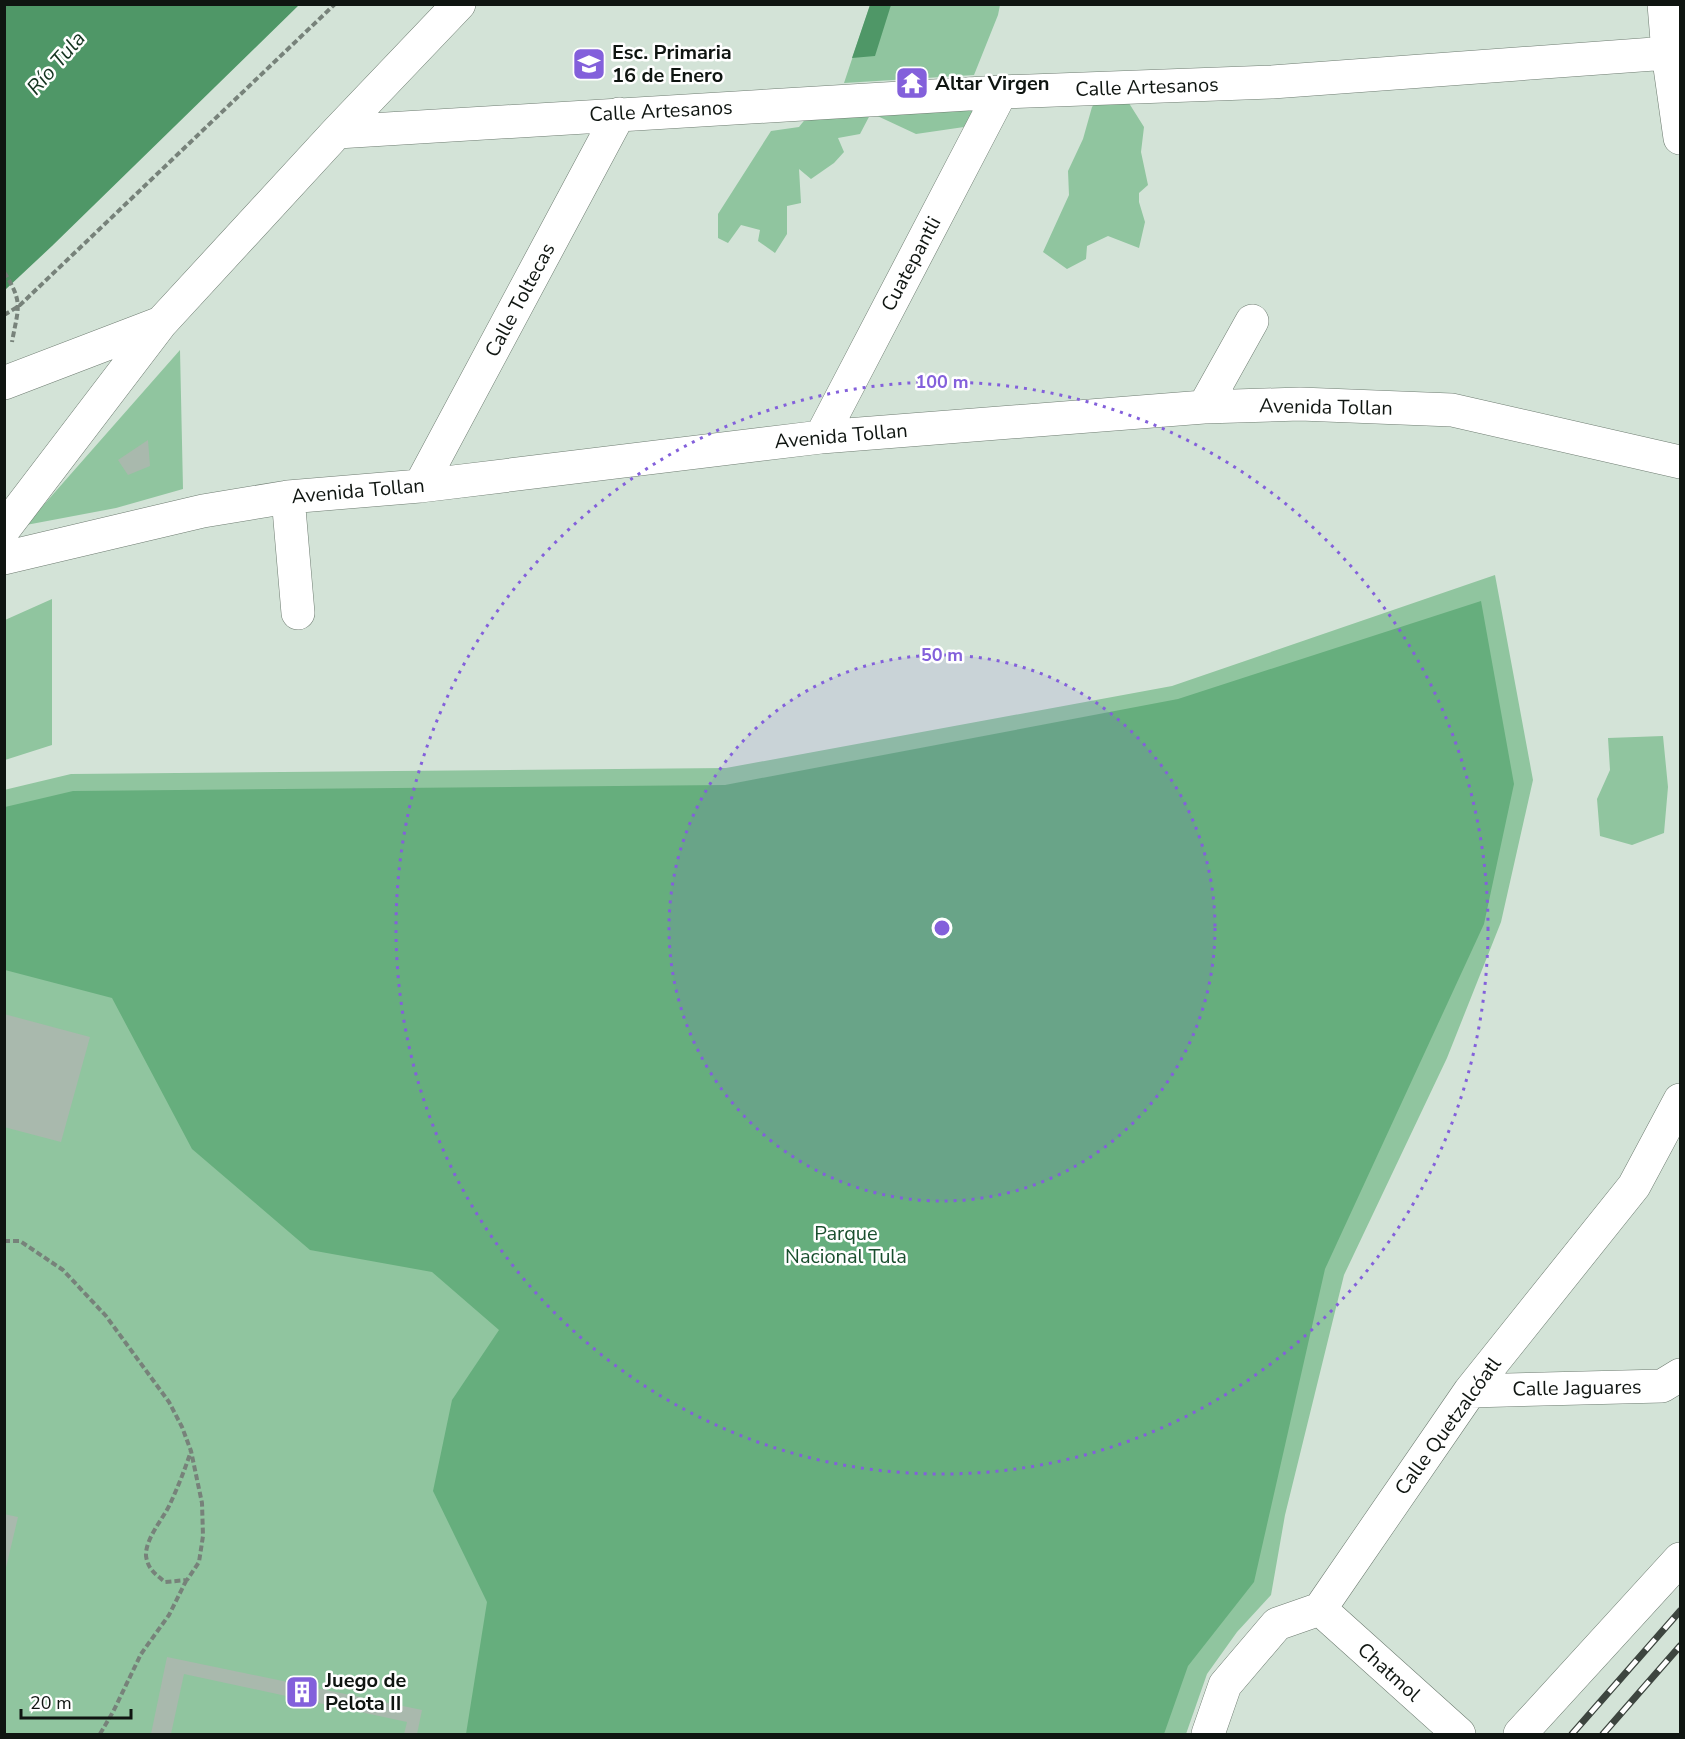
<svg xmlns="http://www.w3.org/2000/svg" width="1685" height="1739" font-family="'Nunito Sans',sans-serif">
<rect width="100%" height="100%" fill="#d3e3d7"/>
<path fill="#90c59f" d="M870,5h130l-2,10 -24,60 -130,8z
M1100,96l27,4 17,27 -3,25 7,33 -9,8v9l6,20 -6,26 -31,-12 -21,10 -1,13 -19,10 -24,-17 26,-57 -1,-24 15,-32 9,-32z
M981,104l-17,23 -48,7 -45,-21 -11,21 -22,4 6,14 -10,11 -23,16 -12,-10 2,34 -14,3v28l-12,19 -17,-12 2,-11 -19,-5 -13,18 -10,-5v-24l53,-83 28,-4 16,-20z
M180,350l3,139 -67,19 -90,17z
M1495,575l38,205 -32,142 -54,136 -103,217 -59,240 -14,80 -34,37 -30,42 -21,60h-1181l-1,-944 67,-16 655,-6 446,-82z
M52,599v146l-47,15v-140z
M1663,736l5,51 -4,46 -32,12 -32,-9 -3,-37 13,-29 -2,-32z"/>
<path fill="#66ae7d" d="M1481,601l33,183 -30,140 -159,345 -71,313 -66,84 -24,68h-698l21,-132 -54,-111 19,-91 47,-70 -67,-58 -122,-22 -118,-101 -80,-151 -107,-28v-163l68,-16 652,-6 453,-86z"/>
<path fill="#4f9767" d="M5,4h294v1l-247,241 -47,44z
M870,5h21l-16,51 -23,2z"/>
<path fill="#a9b9ad" d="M148,440l2,26 -22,9 -10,-15z
M4,1014l86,23 -29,105 -57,-15z
M4,1514l14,3 -13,55h-1z
M167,1657l255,53 -5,24h-13l3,-12 -223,-48 -13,60h-20z"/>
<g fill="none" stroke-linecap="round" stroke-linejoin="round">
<defs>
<path id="street" d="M1664,4l4,49 12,85
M337,132l664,-40 271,-10 396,-29
M4,383l157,-60
M1204,407l48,-86
M821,437l180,-345
M420,486l199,-372
M288,497l10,116
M4,529l157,-206 176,-191 122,-128
M4,558l199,-47 85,-14 132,-11 401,-49 383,-30 96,-3 152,6 228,52
M1470,1391l192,-5 18,-11
M1320,1609l139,125
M1208,1734l17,-49 52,-61 43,-15 150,-218 164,-205 46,-86
M1520,1734l160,-175"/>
</defs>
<use href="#street" stroke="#6e7c71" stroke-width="34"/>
<path stroke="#77827a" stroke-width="4" stroke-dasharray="6 3" stroke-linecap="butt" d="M4,272c20,31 14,36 8,70
M4,315l15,-9 316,-302
M4,1241h16l43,29 43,46 63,86 13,25 9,24 11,52 1,33 -4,26 -12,18 -22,2c-10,-8 -17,-13 -19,-26 -1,-17 17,-37 24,-52 8,-17 15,-35 21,-53
M100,1734l13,-22 28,-58 28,-39 17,-34"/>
<use href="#street" stroke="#fff" stroke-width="33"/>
<defs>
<path id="rail" d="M1572,1734l108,-123
M1603,1734l77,-88"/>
</defs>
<use href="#rail" stroke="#3d453f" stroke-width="7"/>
<use href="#rail" stroke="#fff" stroke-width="4.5" stroke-dasharray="14" stroke-linecap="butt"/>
</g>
<circle cx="942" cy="928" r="273" fill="#8360db" fill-opacity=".12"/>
<g fill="none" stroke="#8360db" stroke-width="3" stroke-dasharray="3 6">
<circle cx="942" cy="928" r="273"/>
<circle cx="942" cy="928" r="546"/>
</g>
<defs>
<symbol id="school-square" viewBox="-11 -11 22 22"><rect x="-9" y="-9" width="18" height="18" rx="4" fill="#8360db" stroke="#fff"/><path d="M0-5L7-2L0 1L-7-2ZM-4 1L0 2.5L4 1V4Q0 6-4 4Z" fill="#fff"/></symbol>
<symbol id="temple-square" viewBox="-11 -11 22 22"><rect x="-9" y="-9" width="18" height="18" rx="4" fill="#8360db" stroke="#fff"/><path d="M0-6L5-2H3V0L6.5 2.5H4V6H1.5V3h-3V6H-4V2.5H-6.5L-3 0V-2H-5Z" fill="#fff"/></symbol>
<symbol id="building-square" viewBox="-11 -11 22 22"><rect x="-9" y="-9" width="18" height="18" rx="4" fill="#8360db" stroke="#fff"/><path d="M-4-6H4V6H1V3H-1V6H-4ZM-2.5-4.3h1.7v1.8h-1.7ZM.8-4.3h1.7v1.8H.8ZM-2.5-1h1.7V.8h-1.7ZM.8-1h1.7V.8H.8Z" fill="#fff"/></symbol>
</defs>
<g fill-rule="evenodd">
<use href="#school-square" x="570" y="45" width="38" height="38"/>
<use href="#temple-square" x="893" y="64" width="38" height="38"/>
<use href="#building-square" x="283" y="1673" width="38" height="38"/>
</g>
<g text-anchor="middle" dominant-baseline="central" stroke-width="5" stroke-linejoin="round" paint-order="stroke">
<g font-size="20" font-weight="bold" fill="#0f1511" stroke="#fff" text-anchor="start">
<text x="612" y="52">Esc. Primaria<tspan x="612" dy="23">16 de Enero</tspan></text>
<text x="935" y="83">Altar Virgen</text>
<text x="325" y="1680">Juego de<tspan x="325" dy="23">Pelota II</tspan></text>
</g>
<g font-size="20" fill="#0f1511" stroke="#fff">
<text transform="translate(1147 87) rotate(-2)">Calle Artesanos</text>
<text transform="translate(661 111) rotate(-3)">Calle Artesanos</text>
<text transform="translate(911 264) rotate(-62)">Cuatepantli</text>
<text transform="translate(520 300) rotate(-62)">Calle Toltecas</text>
<text transform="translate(1326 407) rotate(1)">Avenida Tollan</text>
<text transform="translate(841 436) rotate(-5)">Avenida Tollan</text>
<text transform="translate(358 491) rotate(-5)">Avenida Tollan</text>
<text transform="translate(1577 1388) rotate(-1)">Calle Jaguares</text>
<text transform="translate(1448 1426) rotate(-54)">Calle Quetzalcóatl</text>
<text transform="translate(1389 1672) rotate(42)">Chatmol</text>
</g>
<g font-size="20" fill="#194f2e" stroke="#fff">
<text x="846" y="1233">Parque<tspan x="846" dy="23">Nacional Tula</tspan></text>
</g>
<g font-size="21" font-style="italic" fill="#13331f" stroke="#fff">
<text transform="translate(56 63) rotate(-49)">Río Tula</text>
</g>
</g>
<circle cx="942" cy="928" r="9" fill="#8360db" stroke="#fff" stroke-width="3"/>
<g font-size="18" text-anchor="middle" font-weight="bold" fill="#8360db" stroke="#fff" stroke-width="5" stroke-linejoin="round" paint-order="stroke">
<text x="942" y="388">100 m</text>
<text x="942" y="661">50 m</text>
</g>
<rect width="1685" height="1739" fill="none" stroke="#0f1511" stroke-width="12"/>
<path d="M21 1709v9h110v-9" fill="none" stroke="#0f1511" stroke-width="3"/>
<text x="30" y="1709" font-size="18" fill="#0f1511" stroke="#ffffff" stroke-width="4.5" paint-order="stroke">20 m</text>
</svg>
